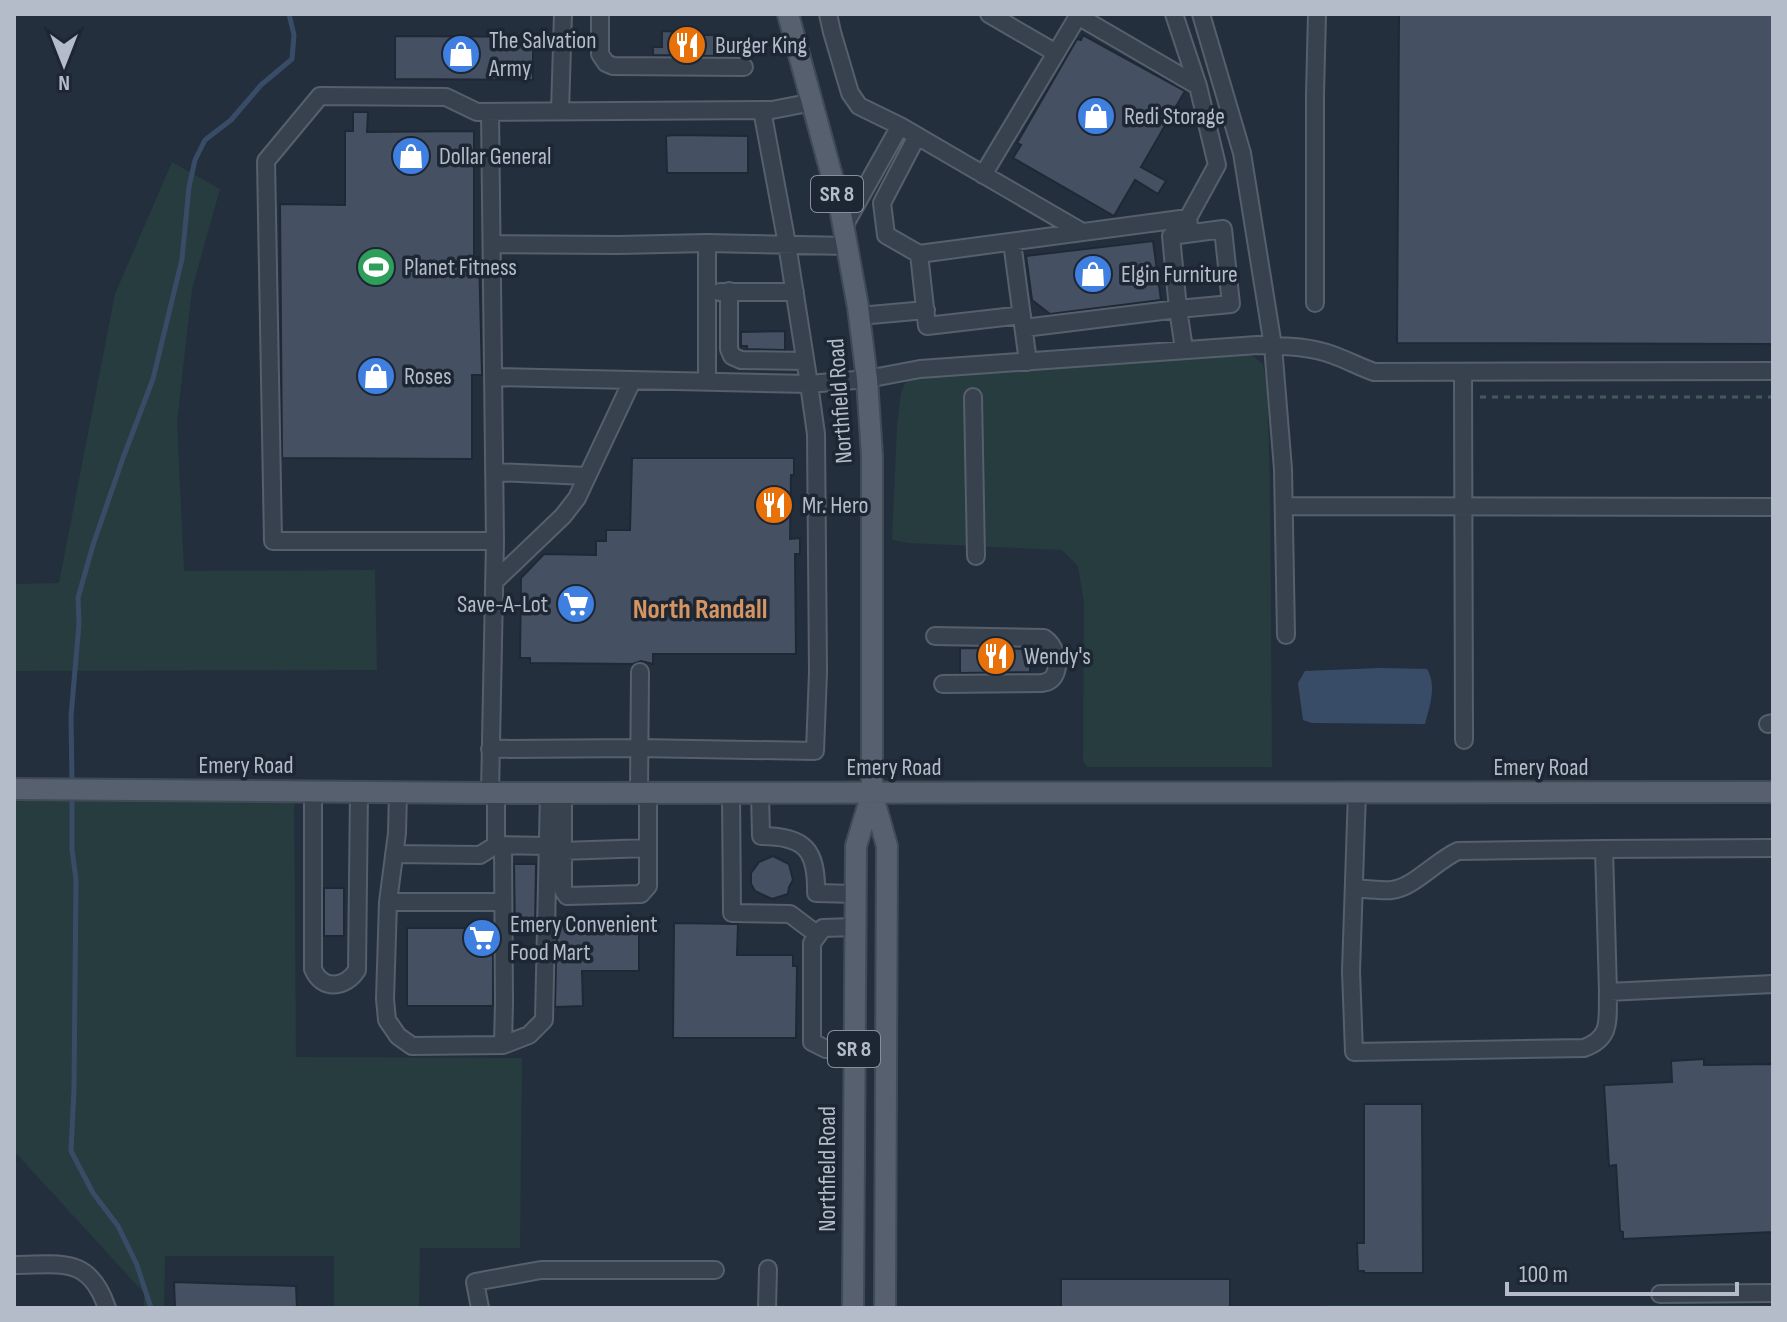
<svg xmlns="http://www.w3.org/2000/svg" width="1787" height="1322" font-family="'Sofia Sans Condensed',sans-serif">
<rect width="100%" height="100%" fill="#242f3e"/>
<path fill="#263c3f" d="M172,162l48,27 -28,100 -15,133 7,149 191,-1 2,100 -363,1v-87l45,-1 56,-289z
M1240,351l13,5 10,8 4,23 3,96 2,284h-185l-4,-6 1,-158 -6,-37 -16,-16 -154,-7 -16,-3 5,-114 4,-33 5,-12 11,-3z
M14,788l280,3 2,266 226,1 -2,190h-100l-1,60h-85v-52h-169l-1,52h-20v-15l-130,-142z
M1329,1305h444v3h-459z"/>
<path fill="#394c67" d="M1380,668l47,1c10,17 3,36 -2,55l-113,-1 -9,-3 -5,-37 7,-12z"/>
<g fill="none" stroke-linecap="round" stroke-linejoin="round">
<path stroke="#394c67" stroke-width="5" d="M72,784l-1,-68 8,-92 -1,-26 15,-53 30,-87 30,-79 29,-120 7,-72 6,-27 10,-20 26,-20 30,-35 31,-26 2,-24 -5,-21
M72,794v56l4,29 -2,210 -3,62 22,42 25,33 19,39 14,43"/>
</g>
<path fill="#455162" stroke="#1f2835" stroke-width="2" d="M1399,14h374v330l-376,-1z
M681,30h16v5h17v21l-61,-1v-8h9v-16l19,1z
M1083,35l102,56 -44,76 25,14 -8,13 -23,-14 -21,36 -101,-58 8,-13 -4,-2 60,-104 4,1z
M395,36l138,1v43l-138,-1z
M353,112h15l-1,20 107,-1v127l5,-1 3,118h-10v84l-190,-1 -2,-254 65,1v-74h8z
M673,135l75,1v37h-81l-1,-37z
M1153,241l8,59 -111,14 -18,-14 -6,-44z
M785,331v19l-38,-1v-3h-6v-14z
M632,458h162v17h-3l-1,64 10,-1v16h-5l1,100h-143v10l-12,-3 -8,3 -103,-1v-5h-10l1,-80 23,-24 52,1v-14h10v-11h24z
M960,648l70,1v23l-70,1z
M773,856l16,8 4,16 -4,7 -1,7 -16,5 -17,-8 -4,-7v-11l8,-11z
M514,864h22l-1,62h-5v9h-15z
M324,888h20v48h-20z
M639,919v52h-57l1,35 -28,1 2,-87z
M674,923l64,1 -1,31h56v11h4l-1,72h-123z
M407,928h86v78h-86z
M1704,1059v6l69,-1v168l-150,7v-7l-3,-1 -4,-66 -7,1 -5,-81 68,-3 -1,-21z
M1364,1104h58l1,169h-59v-2h-6l-1,-28h7z
M1061,1279h169v29h-169z
M174,1282l122,4 1,22h-122z"/>
<g fill="none" stroke-linecap="round" stroke-linejoin="round">
<defs>
<path id="minor" d="M600,14v40l6,9 7,3 131,1
M828,14l4,18 18,61 9,13 41,20 182,106
M1174,14l24,72
M1201,14l41,139 31,193 10,123 3,166
M1056,53l22,-37 120,70 19,79 -29,53
M762,110l25,134 22,140 58,-5 53,-10 337,-24c26,1 52,1 76,10 14,5 27,12 41,17l399,-1
M560,111l3,-97
M490,112l5,429
M917,136l-35,67 4,32 33,19
M983,175l73,-122 -67,-39
M844,226l56,-100
M1223,229l8,75 -53,5 -7,-73z
M1012,242l16,120
M492,244l126,1 89,-2 141,3
M729,291v58l3,7 9,4 64,1
M720,292h75
M1315,303v-209l2,-80
M1022,315l-95,11 -8,-72 269,-36 2,15
M859,316l67,-6
M1024,328l154,-19 6,40
M1463,372l1,368
M707,381v-138
M973,397l3,159
M494,472l93,4
M1284,506l489,1
M494,582l69,-66 14,-18 55,-117
M935,636l109,2c11,7 17,26 10,38 -3,5 -7,6 -12,7l-99,1
M1768,724l5,-1
M490,749l148,-1 177,3 3,-79 -2,-238 -7,-50 -316,-7
M313,791v178c9,22 33,19 44,1l2,-178
M398,792l-1,41 -9,69 -3,97 2,21 11,16 14,10 91,-1 26,-10 15,-15 5,-227
M1357,792l-6,179 3,81 230,-4c29,-10 23,-30 24,-56
M490,793l5,-252h-222l-7,-380 54,-65 126,1 31,15 295,-2 41,-8
M563,793v97l4,6 74,-2 7,-8v-93
M639,793l1,-121
M731,793l1,120 58,1 28,21
M760,793l1,43c44,0 56,14 55,57l40,1
M496,845v-52
M503,845l1,157 -1,43
M1773,848l-169,1 4,143 165,-8
M562,851l86,-3
M394,854l86,1 16,-10 52,1
M1354,888c12,1 26,3 38,2 21,-2 45,-30 66,-39l146,-2
M388,902h107
M854,1049h-28l-14,-7v-99l11,-15 32,-1
M14,1265c47,0 75,-10 93,43
M1660,1294l113,-1
M480,1308l-5,-26 66,-12h174
M767,1308l1,-39"/>
<path id="major" d="M788,14l51,188 19,105 9,72 5,77v337l15,53 -2,462
M14,789l476,4 1283,-1
M853,1308l3,-462 16,-53"/>
</defs>
<use href="#minor" stroke="#565f6c" stroke-width="20"/>
<use href="#major" stroke="#414a57" stroke-width="24"/>
<path stroke="#44595c" stroke-width="3" stroke-dasharray="6 6" stroke-linecap="butt" d="M1480,397h293"/>
<use href="#minor" stroke="#38414e" stroke-width="16"/>
<use href="#major" stroke="#56606e" stroke-width="20"/>
</g>
<defs>
<symbol id="restaurant-disc" viewBox="-11 -11 22 22"><circle r="9.5" fill="#e8710a" stroke="#1d2633"/><path d="M-5-6h1v4h1v-4h1v4h1v-4h1v5L-1.5 .5V6h-2V.5L-5-1ZM5-6V6H3V1.5H1.5Q1.5-4 5-6Z" fill="#fff"/></symbol>
<symbol id="shop-disc" viewBox="-11 -11 22 22"><circle r="9.5" fill="#3f7fe0" stroke="#1d2633"/><path d="M-5-2.5h2.3a2.7 3.5 0 0 1 5.4 0H5L5.5 6h-11ZM-1.5-2.5h3a1.5 2.3 0 0 0-3 0Z" fill="#fff"/></symbol>
<symbol id="stadium-disc" viewBox="-11 -11 22 22"><circle r="9.5" fill="#2e9e5b" stroke="#1d2633"/><path d="M0-5a6.5 5 0 1 0 0 10a6.5 5 0 1 0 0-10ZM-3.5-1.8h7v3.6h-7Z" fill="#fff"/></symbol>
<symbol id="supermarket-disc" viewBox="-11 -11 22 22"><circle r="9.5" fill="#3f7fe0" stroke="#1d2633"/><path d="M-6-5.5h2.5l.6 2H6L4.5 2H-2.5L-4.4-4H-6ZM-1.5 3.2a1.3 1.3 0 1 0 .1 0ZM3 3.2a1.3 1.3 0 1 0 .1 0Z" fill="#fff"/></symbol>
</defs>
<g fill-rule="evenodd">
<use href="#restaurant-disc" x="665" y="23" width="44" height="44"/>
<use href="#shop-disc" x="439" y="32" width="44" height="44"/>
<use href="#shop-disc" x="1074" y="94" width="44" height="44"/>
<use href="#shop-disc" x="389" y="134" width="44" height="44"/>
<use href="#stadium-disc" x="354" y="245" width="44" height="44"/>
<use href="#shop-disc" x="1071" y="252" width="44" height="44"/>
<use href="#shop-disc" x="354" y="354" width="44" height="44"/>
<use href="#restaurant-disc" x="752" y="483" width="44" height="44"/>
<use href="#supermarket-disc" x="554" y="582" width="44" height="44"/>
<use href="#restaurant-disc" x="974" y="634" width="44" height="44"/>
<use href="#supermarket-disc" x="460" y="916" width="44" height="44"/>
</g>
<g text-anchor="middle" dominant-baseline="central" stroke-width="7" stroke-linejoin="round" paint-order="stroke">
<g fill="#1d2633" stroke="#878f9c" stroke-width="2">
<rect x="811" y="176" width="52" height="36" rx="6"/>
<rect x="828" y="1031" width="52" height="36" rx="6"/>
</g>
<g font-size="22" font-weight="bold" fill="#b4bcc9">
<text x="837" y="194">SR 8</text>
<text x="854" y="1049">SR 8</text>
</g>
<g font-size="24" fill="#b4bcc9" stroke="#1d2633" text-anchor="start">
<text x="489" y="40">The Salvation<tspan x="489" dy="28">Army</tspan></text>
<text x="715" y="45">Burger King</text>
<text x="1124" y="116">Redi Storage</text>
<text x="439" y="156">Dollar General</text>
<text x="404" y="267">Planet Fitness</text>
<text x="1121" y="274">Elgin Furniture</text>
<text x="404" y="376">Roses</text>
<text x="802" y="505">Mr. Hero</text>
<text x="548" y="604" text-anchor="end">Save-A-Lot</text>
<text x="1024" y="656">Wendy's</text>
<text x="510" y="924">Emery Convenient<tspan x="510" dy="28">Food Mart</tspan></text>
</g>
<g font-size="24" fill="#b4bcc9" stroke="#1d2633">
<text transform="translate(840 401) rotate(-94)">Northfield Road</text>
<text x="246" y="765">Emery Road</text>
<text x="894" y="767">Emery Road</text>
<text x="1541" y="767">Emery Road</text>
<text transform="translate(827 1169) rotate(-90)">Northfield Road</text>
</g>
<g font-size="28" font-weight="bold" fill="#d59563" stroke="#1d2633">
<text x="700" y="609">North Randall</text>
</g>
</g>
<rect width="1787" height="1322" fill="none" stroke="#b4bcc9" stroke-width="32"/>
<g transform="translate(64 64) rotate(180)" stroke="#1d2633" stroke-width="6" paint-order="stroke">
<path d="M0-6L14 30L0 20L-14 30Z" fill="#b4bcc9"/>
<text y="-12" font-size="22" font-weight="bold" text-anchor="middle" fill="#b4bcc9">N</text>
</g>
<path d="M1507 1282v12h230v-12" fill="none" stroke="#b4bcc9" stroke-width="4"/>
<text x="1519" y="1282" font-size="24" fill="#b4bcc9" stroke="#1d2633" stroke-width="6" paint-order="stroke">100 m</text>
</svg>
